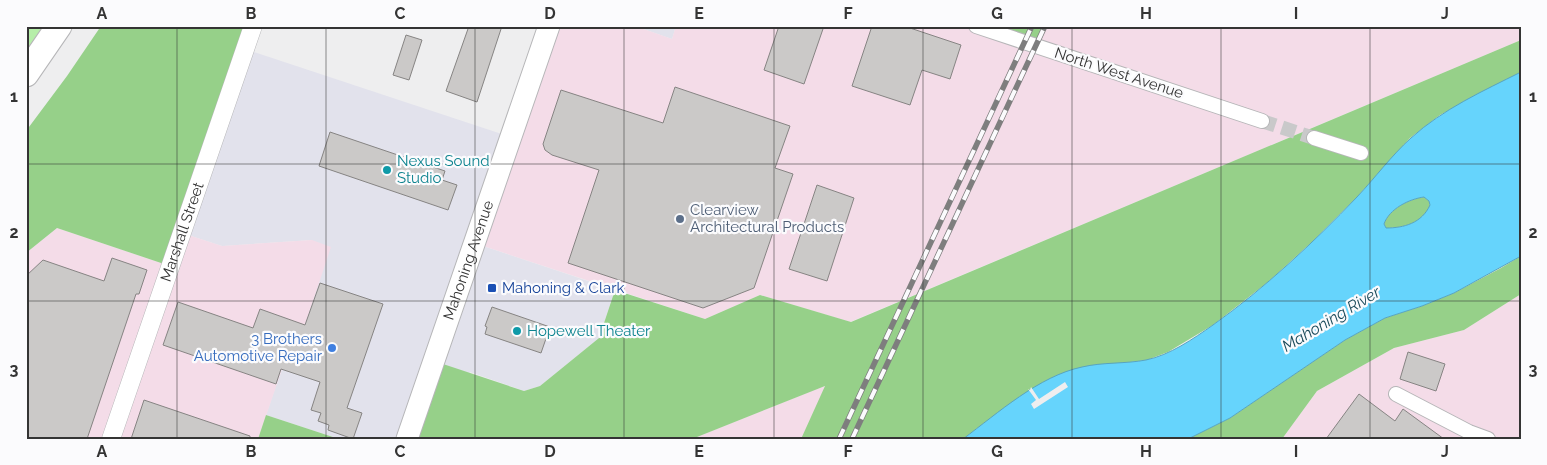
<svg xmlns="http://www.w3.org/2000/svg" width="1547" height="465" font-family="Raleway,sans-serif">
<rect width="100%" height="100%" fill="#eeeeef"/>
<path fill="#e2e2ec" d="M635,26h41l-4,13z
M245,49l266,88 -37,106 141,47 -16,48 -59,48 -16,5 -54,-19 -63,67h-68l-73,-24 32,-93 7,3 7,-85 -90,6 -40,-13z"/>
<path fill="#f4dce8" d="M549,26h86l37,13 4,-13h845v14l-671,282 -90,-27 -55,24 -231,-76z
M57,228l113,38 12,-33 40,13 90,-6 19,7 -26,78 -7,-2 -40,116h-232v-186z
M1521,294v145h-239l35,-48 77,-43 70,-18z
M826,386l-25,53h-109l122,-49z"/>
<path fill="#b6eea9" d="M26,26h33l-33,48z"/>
<path fill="#96d089" d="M101,26h152l-83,240 -113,-38 -31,25v-122l41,-55z
M978,26h69l-10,20z
M1521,40v32l-81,43 -30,23 -53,59 -44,44 -45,41 -55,43 -45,27 -21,8 -24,3 -113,41 -47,35h-162l24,-53 -133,53h-285l27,-78 90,30 16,-5 59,-48 16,-48 90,29 55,-24 91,27z
M1424,197l5,4 1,5c-8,17 -26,22 -44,22l-2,-4c5,-15 25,-25 40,-27z
M1521,256v38l-57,36 -70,18 -77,43 -35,48h-94l42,-21 115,-78 40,-22 37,-12 32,-13 47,-25z
M266,415l73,24h-81z"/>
<path fill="#66d4fc" stroke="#57a4c0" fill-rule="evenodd" d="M1521,72v184l-67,37 -32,13 -37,12 -40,22 -115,78 -42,21h-225c35,-26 76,-63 119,-72 21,-5 43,-3 64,-7 24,-5 47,-21 67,-35 52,-37 100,-82 144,-128 18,-19 34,-41 54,-59 32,-29 72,-47 110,-66zM1424,197l5,4 1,4c-8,18 -26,23 -44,23l-2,-4c5,-15 25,-25 40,-27z"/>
<path fill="#eeeeef" d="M1065,382l3,5 -34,22 -3,-5 5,-4 -8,-11 2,1 1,-3 8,12z"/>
<path fill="#cbc9c8" stroke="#868483" d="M469,26h33l-25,76 -31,-11z
M779,26h45l-20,58 -40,-14z
M872,26h32l57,19 -11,34 -28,-9 -12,35 -58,-19z
M406,35l16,5 -13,40 -16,-5z
M675,87l115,39 -15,42 18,6 -39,114 -51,20 -135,-45 31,-93 -47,-15 -7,-5 -2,-6 18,-54 102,33z
M330,132l115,39 -3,9 15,5 -9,25 -129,-44z
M817,185l37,13 -27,83 -38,-12z
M112,258l35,12 -8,24h-3l-49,145h-61v-163l17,-16 61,21z
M320,283l63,21 -36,104 15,5 -9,26 -25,-9 1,-5 -11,-4 3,-8 -10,-3 9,-28 -39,-13 -5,15 -113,-39 15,-43 75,26 7,-19 45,16z
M492,307l58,20 -9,26 -56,-19 2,-7 -2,-1z
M1408,352l37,12 -9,27 -36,-12z
M1359,394l36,27 8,-12 41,30h-118z
M144,400l106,36v3h-119z"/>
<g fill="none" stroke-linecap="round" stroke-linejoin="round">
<path stroke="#c9c9ca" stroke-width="14" stroke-dasharray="14 7" stroke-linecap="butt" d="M1262,121l52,17"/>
<defs>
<path id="minor" d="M976,26l286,95
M1314,138l47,15
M1396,394l73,38 19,7"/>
<g id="tertiary">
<path id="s1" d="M111,439l142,-413"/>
</g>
<g id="primary">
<path id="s2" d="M407,439l142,-413"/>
</g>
<path id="motorway" d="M26,74l33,-48"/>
</defs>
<use href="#minor" stroke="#b6b6b8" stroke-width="16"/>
<use href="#tertiary" stroke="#b6b6b8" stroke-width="19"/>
<use href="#primary" stroke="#b6b6b8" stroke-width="23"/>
<use href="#motorway" stroke="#b6b6b8" stroke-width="27"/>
<use href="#minor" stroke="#fff" stroke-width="14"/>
<use href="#tertiary" stroke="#fff" stroke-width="18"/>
<use href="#primary" stroke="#fff" stroke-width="21"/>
<use href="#motorway" stroke="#fff" stroke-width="25"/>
<defs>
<path id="rail" d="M839,439l193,-413
M852,439l193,-413"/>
</defs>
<use href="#rail" stroke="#7e7e7e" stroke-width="5.5"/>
<use href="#rail" stroke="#fbfbfd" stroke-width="4" stroke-dasharray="11" stroke-linecap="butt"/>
</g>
<path fill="none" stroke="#343434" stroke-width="1" stroke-opacity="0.55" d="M177,26v413M326,26v413M475,26v413M624,26v413M774,26v413M923,26v413M1072,26v413M1221,26v413M1370,26v413M26,164h1495M26,301h1495"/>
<g fill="#0f9aa8" stroke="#fbfbfd" stroke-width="2">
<circle cx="387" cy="170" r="5"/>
<circle cx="517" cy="331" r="5"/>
</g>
<circle fill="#5c6f8a" stroke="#fbfbfd" stroke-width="2" cx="680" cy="219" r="5"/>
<rect fill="#1a4fb4" stroke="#fbfbfd" stroke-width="2" x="487" y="283" width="10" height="10" rx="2.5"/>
<circle fill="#3f7fe0" stroke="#fbfbfd" stroke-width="2" cx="332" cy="348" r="5"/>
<g text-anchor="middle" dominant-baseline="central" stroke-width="4.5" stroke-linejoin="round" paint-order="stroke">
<g font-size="15" fill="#343434" stroke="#fbfbfd">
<text transform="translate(1119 73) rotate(18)">North West Avenue</text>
<text stroke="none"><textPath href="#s1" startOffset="219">Marshall Street</textPath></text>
<text stroke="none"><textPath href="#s2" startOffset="189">Mahoning Avenue</textPath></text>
</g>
<g font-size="15" fill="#0d838f" stroke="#fbfbfd" text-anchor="start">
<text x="397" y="161">Nexus Sound<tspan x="397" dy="17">Studio</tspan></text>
<text x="527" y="331">Hopewell Theater</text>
</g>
<g font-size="15" fill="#4e5e75" stroke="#fbfbfd" text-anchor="start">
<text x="690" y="210">Clearview<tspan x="690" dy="17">Architectural Products</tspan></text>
</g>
<g font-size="15" fill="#164399" stroke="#fbfbfd" text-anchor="start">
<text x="502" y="288">Mahoning &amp; Clark</text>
</g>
<g font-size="15" fill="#366cbe" stroke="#fbfbfd" text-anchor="end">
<text x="322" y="339">3 Brothers<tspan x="322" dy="17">Automotive Repair</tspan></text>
</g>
<g font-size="16" font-style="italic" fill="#1b4b5b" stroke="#fbfbfd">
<text transform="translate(1331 319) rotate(-31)">Mahoning River</text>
</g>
</g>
<rect width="1547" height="465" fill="none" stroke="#fbfbfd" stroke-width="55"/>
<rect x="28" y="28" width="1492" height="410" fill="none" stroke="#343434" stroke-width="2"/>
<g font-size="16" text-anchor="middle" font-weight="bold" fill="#343434">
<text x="102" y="19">A</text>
<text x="251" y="19">B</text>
<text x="400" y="19">C</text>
<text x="550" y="19">D</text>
<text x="699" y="19">E</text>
<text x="848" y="19">F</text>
<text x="997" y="19">G</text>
<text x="1146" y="19">H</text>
<text x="1296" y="19">I</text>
<text x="1445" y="19">J</text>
<text x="14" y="102">1</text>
<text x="1533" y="102">1</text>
<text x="14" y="238">2</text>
<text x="1533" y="238">2</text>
<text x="14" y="375">3</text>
<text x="1533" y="375">3</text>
<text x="102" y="457">A</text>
<text x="251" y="457">B</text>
<text x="400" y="457">C</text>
<text x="550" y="457">D</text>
<text x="699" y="457">E</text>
<text x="848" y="457">F</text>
<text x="997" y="457">G</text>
<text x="1146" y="457">H</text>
<text x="1296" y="457">I</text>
<text x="1445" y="457">J</text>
</g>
</svg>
